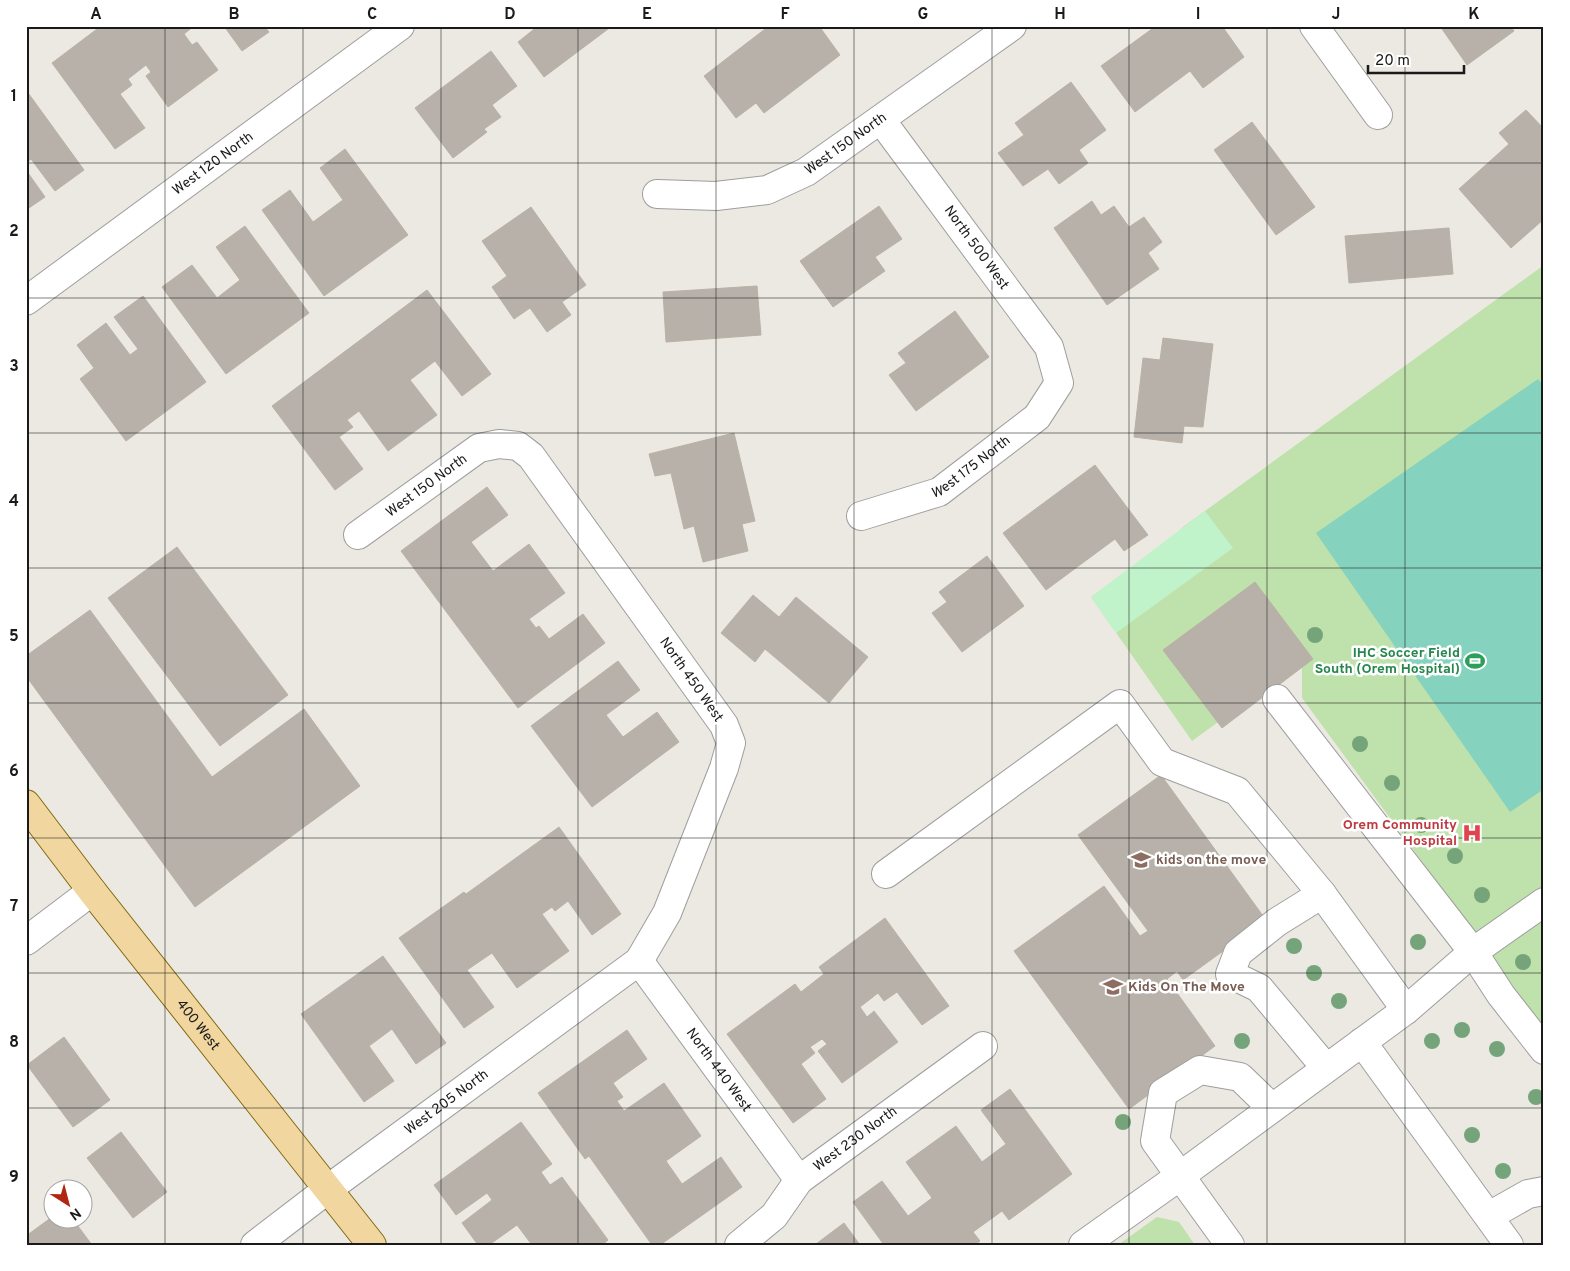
<svg xmlns="http://www.w3.org/2000/svg" width="1570" height="1271" font-family="Overpass,sans-serif">
<rect width="100%" height="100%" fill="#ebe9e1"/>
<path fill="#bfe1ab" d="M1544,265v763l-242,-330v-37l-110,80 -101,-144 82,-59 10,-11z
M1157,1217l22,5 16,23h-77z"/>
<path fill="#c0f3ca" d="M1205,511l28,37 -117,85 -25,-36z"/>
<path fill="#85d3be" d="M1538,379l6,7v403l-34,23 -194,-279z"/>
<path fill="#b7b1aa" stroke="#bbb1a5" d="M101,26h93l-10,8 8,11 5,-3 21,28 -50,37 -22,-31 5,-4 -5,-7 -18,14 4,6 -12,9 25,34 -30,21 -63,-86z
M224,26h40l5,6 -27,19z
M538,26h74l-68,51 -26,-35z
M819,26l21,29 -76,58 -8,-10 -20,15 -32,-42 65,-50z
M1156,26h66l22,31 -41,31 -13,-17 -55,41 -34,-46z
M1440,26h70l4,5 -47,34z
M491,51l26,35 -25,19 9,12 -17,12 3,3 -34,26 -38,-50z
M1071,82l35,48 -27,20 9,13 -29,21 -11,-15 -25,17 -25,-33 26,-18 -9,-12z
M26,90l58,80 -29,21 -24,-32 -5,4z
M1526,110l18,19v90l-33,29 -52,-59 50,-45 -10,-11z
M1252,122l63,85 -39,28 -62,-85z
M345,149l63,86 -84,61 -62,-86 28,-20 23,32 30,-22 -23,-32z
M26,170l19,27 -19,13z
M1092,201l9,14 13,-9 15,21 15,-10 18,25 -14,11 11,16 -52,36 -53,-77z
M879,206l23,33 -27,18 10,14 -52,36 -33,-46z
M531,207l55,78 -24,17 9,13 -24,17 -17,-24 -16,11 -22,-32 15,-11 -25,-35z
M245,226l64,87 -83,61 -64,-87 30,-22 25,33 23,-18 -24,-33z
M1449,228l4,46 -104,9 -4,-47z
M757,286l4,49 -95,7 -3,-50z
M427,290l64,84 -29,22 -27,-35 -25,19 27,35 -49,36 -29,-40 -12,9 6,7 -14,10 24,32 -28,21 -63,-84z
M143,296l63,86 -80,59 -46,-62 14,-11 -17,-23 29,-22 24,32 8,-6 -24,-32z
M955,311l34,46 -73,54 -27,-36 17,-12 -8,-10z
M1163,338l50,6 -10,83 -19,-1 -2,17 -48,-6 9,-79 17,2z
M734,433l21,88 -13,3 6,27 -45,11 -9,-36 -10,3 -13,-56 -16,3 -6,-22z
M1095,465l53,70 -24,16 -9,-12 -69,51 -43,-57z
M487,487l21,28 -37,27 22,29 36,-27 36,49 -36,26 7,9 3,-2 10,13 34,-25 22,29 -87,65 -117,-157z
M177,547l111,148 -68,51 -112,-148z
M987,556l37,50 -62,46 -30,-39 15,-11 -8,-10z
M1255,582l58,77 -91,69 -59,-78z
M753,595l26,22 17,-20 72,60 -39,46 -64,-54 -10,13 -34,-29z
M90,610l122,167 92,-68 56,77 -165,121 -169,-231v-20z
M618,661l22,29 -34,25 17,22 34,-25 22,30 -87,65 -61,-81z
M1161,775l105,145 -83,60 -6,-9 -10,8 48,67 -86,63 -115,-158 90,-65 36,50 8,-5 -70,-96z
M559,827l62,87 -29,21 -24,-34 -13,10 -3,-4 -10,7 27,37 -52,37 -25,-35 -25,17 27,37 -30,21 -65,-90 65,-46 2,2z
M885,918l64,88 -27,19 -25,-33 -13,9 -6,-8 -18,14 7,10 7,-6 24,31 -56,41 -24,-32 9,-7 -5,-5 -12,8 5,6 -14,11 25,35 -33,24 -66,-89 68,-50 6,8 23,-18 -5,-7z
M383,956l63,87 -30,21 -24,-35 -23,17 25,35 -30,21 -63,-88z
M627,1030l20,29 -34,24 10,14 -6,4 7,10 40,-28 37,53 -35,25 16,23 39,-27 21,30 -82,58h-8l-63,-89 -4,3 -47,-66z
M64,1037l46,63 -37,27 -46,-62z
M1010,1089l62,85 -63,46 -7,-9 -29,21 7,9 -5,4h-91l-31,-43 29,-21 26,35 24,-18 -26,-36 50,-36 26,36 24,-18 -25,-34z
M521,1122l31,42 -11,8 9,13 12,-8 46,63 -6,5h-70l-15,-20 -28,20h-11l-16,-22 30,-23 -5,-7 -31,22 -22,-30z
M121,1132l46,60 -34,26 -46,-60z
M52,1217v1h20l20,27h-66v-9z
M844,1223l16,22h-44v-1z"/>
<g fill="none" stroke-linecap="round" stroke-linejoin="round">
<defs>
<g id="minor">
<path d="M1314,26l64,89"/>
<path id="s1" d="M657,194l59,2 51,-6 39,-18 206,-146"/>
<path id="s2" d="M26,301l374,-275"/>
<path id="s3" d="M861,516l78,-24 98,-75 22,-34 -10,-36 -168,-227"/>
<path d="M1277,699l196,253 28,43 43,55"/>
<path d="M886,874l234,-170 42,58 75,29 85,103 84,116"/>
<path d="M1322,894l-45,28 -39,31 -8,21 29,14 67,80"/>
<path d="M26,941l66,-50"/>
<path id="s4" d="M639,961l160,219"/>
<path d="M1362,1042l147,203"/>
<path d="M1489,1216l39,-22 16,-3"/>
<path id="s5" d="M255,1245l73,-56 311,-228 28,-48 57,-145 7,-25 -7,-18 -193,-269 -13,-10 -19,-2 -20,4 -121,87"/>
<path id="s6" d="M739,1245l35,-29 25,-36 184,-134"/>
<path d="M1083,1245l97,-69 226,-166 67,-58 71,-50"/>
<path d="M1230,1245l-75,-104 8,-48 37,-23 40,7 32,31"/>
</g>
<g id="major">
<path id="s7" d="M26,804l66,87 280,354"/>
</g>
</defs>
<use href="#minor" stroke="#9e9e9e" stroke-width="30"/>
<use href="#major" stroke="#82690e" stroke-width="30"/>
<use href="#minor" stroke="#fff" stroke-width="28"/>
<use href="#major" stroke="#f1d79f" stroke-width="28"/>
</g>
<g fill="#75a47a">
<circle cx="1315" cy="635" r="8"/>
<circle cx="1360" cy="744" r="8"/>
<circle cx="1392" cy="783" r="8"/>
<circle cx="1421" cy="825" r="8"/>
<circle cx="1455" cy="856" r="8"/>
<circle cx="1482" cy="895" r="8"/>
<circle cx="1418" cy="942" r="8"/>
<circle cx="1294" cy="946" r="8"/>
<circle cx="1523" cy="962" r="8"/>
<circle cx="1314" cy="973" r="8"/>
<circle cx="1339" cy="1001" r="8"/>
<circle cx="1462" cy="1030" r="8"/>
<circle cx="1242" cy="1041" r="8"/>
<circle cx="1432" cy="1041" r="8"/>
<circle cx="1497" cy="1049" r="8"/>
<circle cx="1536" cy="1097" r="8"/>
<circle cx="1123" cy="1122" r="8"/>
<circle cx="1472" cy="1135" r="8"/>
<circle cx="1503" cy="1171" r="8"/>
</g>
<path fill="none" stroke="#1a1a1a" stroke-width="1" stroke-opacity="0.55" d="M165,26v1219M303,26v1219M441,26v1219M578,26v1219M716,26v1219M854,26v1219M992,26v1219M1129,26v1219M1267,26v1219M1405,26v1219M26,163h1518M26,298h1518M26,433h1518M26,568h1518M26,703h1518M26,838h1518M26,973h1518M26,1108h1518"/>
<defs>
<symbol id="stadium-bare" viewBox="-9 -9 18 18"><path d="M0-5a6.5 5 0 1 0 0 10a6.5 5 0 1 0 0-10ZM-3.5-1.8h7v3.6h-7Z" fill="#2e9e5b" stroke="#fff" stroke-width="2.5" paint-order="stroke"/></symbol>
<symbol id="hospital-bare" viewBox="-9 -9 18 18"><path d="M-5-5h3v3.5h4V-5h3V5h-3V1.5h-4V5h-3Z" fill="#e0444e" stroke="#fff" stroke-width="2.5" paint-order="stroke"/></symbol>
<symbol id="school-bare" viewBox="-9 -9 18 18"><path d="M0-5L7-2L0 1L-7-2ZM-4 1L0 2.5L4 1V4Q0 6-4 4Z" fill="#8d6e63" stroke="#fff" stroke-width="2.5" paint-order="stroke"/></symbol>
</defs>
<g fill-rule="evenodd">
<use href="#stadium-bare" x="1461" y="647" width="28" height="28"/>
<use href="#hospital-bare" x="1458" y="819" width="28" height="28"/>
<use href="#school-bare" x="1127" y="846" width="28" height="28"/>
<use href="#school-bare" x="1099" y="973" width="28" height="28"/>
</g>
<g text-anchor="middle" dominant-baseline="central" stroke-width="5" stroke-linejoin="round" paint-order="stroke">
<g font-size="14" fill="#1a1a1a" stroke="#fff">
<text stroke="none"><textPath href="#s1" startOffset="202">West 150 North</textPath></text>
<text stroke="none"><textPath href="#s2" startOffset="232">West 120 North</textPath></text>
<text transform="translate(976 248) rotate(54)">North 500 West</text>
<text stroke="none"><textPath href="#s3" startOffset="122">West 175 North</textPath></text>
<text transform="translate(427 486) rotate(-36)">West 150 North</text>
<text transform="translate(691 680) rotate(55)">North 450 West</text>
<text stroke="none"><textPath href="#s7" startOffset="280">400 West</textPath></text>
<text stroke="none"><textPath href="#s4" startOffset="135">North 440 West</textPath></text>
<text stroke="none"><textPath href="#s5" startOffset="239">West 205 North</textPath></text>
<text stroke="none"><textPath href="#s6" startOffset="159">West 230 North</textPath></text>
</g>
<g font-size="14" font-weight="bold" fill="#27864d" stroke="#fff" text-anchor="end">
<text x="1460" y="653">IHC Soccer Field<tspan x="1460" dy="16">South (Orem Hospital)</tspan></text>
</g>
<g font-size="14" font-weight="bold" fill="#be3a42" stroke="#fff" text-anchor="end">
<text x="1457" y="825">Orem Community<tspan x="1457" dy="16">Hospital</tspan></text>
</g>
<g font-size="14" font-weight="bold" fill="#785e54" stroke="#fff" text-anchor="start">
<text x="1156" y="860">kids on the move</text>
<text x="1128" y="987">Kids On The Move</text>
</g>
</g>
<rect width="1570" height="1271" fill="none" stroke="#ffffff" stroke-width="55"/>
<g transform="translate(68 1204) rotate(144)"><circle r="24" fill="#ffffff" stroke="#a3a3a3"/>
<path d="M0-4L9 19L0 12L-9 19Z" fill="#b12513"/>
<text y="-8" font-size="14" font-weight="bold" text-anchor="middle" fill="#1a1a1a">N</text>
</g>
<path d="M1368 65v8h96v-8" fill="none" stroke="#1a1a1a" stroke-width="2.5"/>
<text x="1375" y="65" font-size="15" fill="#1a1a1a" stroke="#ffffff" stroke-width="4" paint-order="stroke">20 m</text>
<rect x="28" y="28" width="1514" height="1216" fill="none" stroke="#1a1a1a" stroke-width="2"/>
<g font-size="16" text-anchor="middle" font-weight="bold" fill="#1a1a1a">
<text x="96" y="19">A</text>
<text x="234" y="19">B</text>
<text x="372" y="19">C</text>
<text x="510" y="19">D</text>
<text x="647" y="19">E</text>
<text x="785" y="19">F</text>
<text x="923" y="19">G</text>
<text x="1060" y="19">H</text>
<text x="1198" y="19">I</text>
<text x="1336" y="19">J</text>
<text x="1474" y="19">K</text>
<text x="14" y="101">1</text>
<text x="14" y="236">2</text>
<text x="14" y="371">3</text>
<text x="14" y="506">4</text>
<text x="14" y="641">5</text>
<text x="14" y="776">6</text>
<text x="14" y="911">7</text>
<text x="14" y="1047">8</text>
<text x="14" y="1182">9</text>
</g>
</svg>
